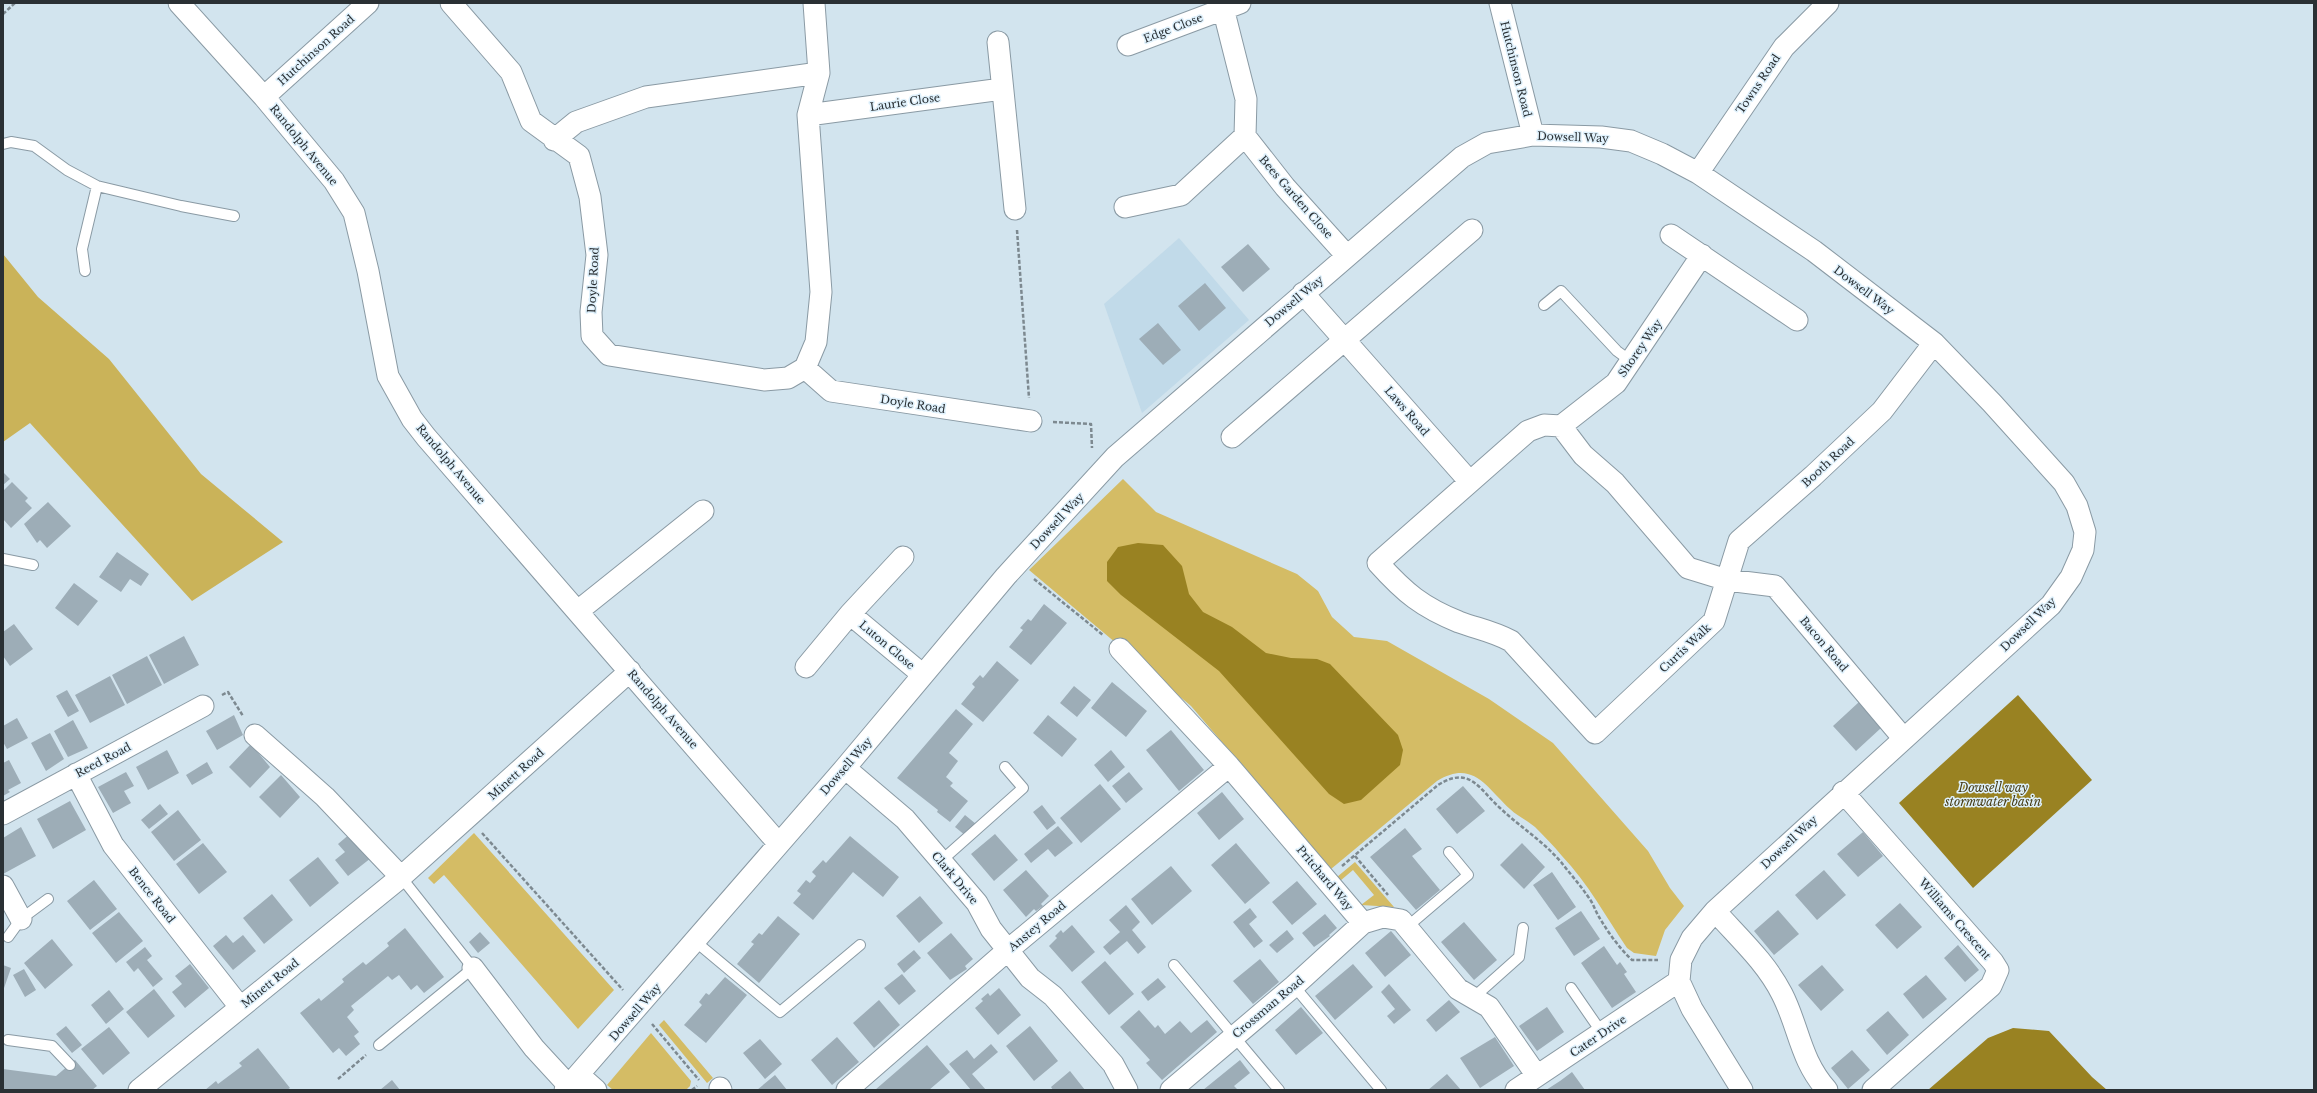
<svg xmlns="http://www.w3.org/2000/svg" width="2317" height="1093" font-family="'Libre Baskerville',serif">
<rect width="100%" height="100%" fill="#d2e4ee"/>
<path fill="#c1dae9" d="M1179,238l70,82 -107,93 -38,-109z"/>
<path fill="#d4bc65" d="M1123,479l33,33 141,62 21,17 14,26 22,20 33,4 102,58 64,44 95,108 22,37 14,18 -19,24 -9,26 -22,-3 -7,-5c-21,-31 -39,-65 -65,-92 -8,-10 -18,-20 -27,-29 -8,-7 -18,-11 -25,-18 -24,-22 -37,-50 -73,-28l-106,88 -140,-163 -162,-136z
M474,833l140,157 -36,39 -134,-154 -10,9 -6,-6z
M1355,862l39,45 -33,-2 13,-10 -21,-25 -13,11 -3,-4z
M664,1020l49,58 -6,5 -48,-58z
M651,1033l40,48 -1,5 -4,4h-73l-6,-5z"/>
<path fill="#cab359" d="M3,254l35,43 71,62 92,115 82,68 -91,59 -162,-178 -27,19z"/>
<path fill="#998222" d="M1138,543l25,2 19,21 7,28 14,18 29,15 34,26 25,5 26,1 13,5 68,71 5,15 -3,15 -39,35 -17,4 -15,-10 -110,-123 -98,-76 -14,-14v-19l11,-15z
M2018,695l74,85 -119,108 -74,-85z
M2013,1028l36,3 43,46 15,13h-179l60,-52z"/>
<path fill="#9dadb7" d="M1248,244l22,25 -27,23 -22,-25z
M1205,283l21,25 -27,23 -21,-25z
M1158,323l23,27 -18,15 -24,-26z
M3,472l7,7 -7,6z
M12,482l16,16 -3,3 7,7 -21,20 -8,-9v-28z
M48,502l23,24 -24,22 -7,-8 -3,3 -13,-19z
M117,552l32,22 -8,12 -11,-7 -9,13 -22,-15z
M74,583l24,18 -20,25 -23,-18z
M1044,604l23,19 -36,42 -22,-18 14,-17 -3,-2 8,-9 3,2z
M14,624l19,25 -23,17 -7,-10v-24z
M184,636l15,29 -35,19 -15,-29z
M147,656l15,29 -35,19 -15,-29z
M997,661l22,19 -36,42 -22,-18 14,-17 -3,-3 8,-9 3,3z
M110,676l15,29 -35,18 -15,-28z
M1112,682l35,29 -21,26 -35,-29z
M1074,686l17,14 -14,17 -17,-14z
M67,690l12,21 -11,6 -12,-21z
M1859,702l22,26 -25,23 -23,-25z
M956,709l17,15 -24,29 9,8 -12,16 7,6 -3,3 18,15 -18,21 -13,-10 1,-2 -41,-32z
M234,715l9,20 -26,15 -11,-19z
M1048,715l29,24 -15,18 -29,-24z
M17,718l11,20 -21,11 -4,-7v-16z
M73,720l15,28 -20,9 -14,-26z
M1171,730l33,40 -25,21 -33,-41z
M50,733l14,26 -18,12 -15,-28z
M251,744l19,23 -20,21 -21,-21z
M167,750l12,23 -31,17 -12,-23z
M1111,750l14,17 -17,15 -14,-17z
M9,760l12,23 -13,7 2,2 -7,4v-33z
M207,762l6,11 -21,12 -6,-10z
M126,772l8,14 -10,5 7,12 -18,10 -15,-26z
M1129,772l14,17 -17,14 -14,-17z
M281,775l19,22 -20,21 -21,-21z
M1100,784l21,25 -40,34 -21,-25z
M1463,786l22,25 -28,23 -21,-25z
M1222,792l22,27 -25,21 -22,-27z
M70,801l16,29 -33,19 -16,-30z
M160,804l8,10 -19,15 -8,-9z
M1042,805l14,18 -9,7 -14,-18z
M178,810l23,30 -27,21 -23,-29z
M965,815l11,9 -10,12 -11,-9z
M1058,826l15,17 -18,14 -7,-8 -17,14 -7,-9z
M21,827l15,29 -33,18v-36z
M1405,828l17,21 -10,7 28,34 -24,20 -46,-53z
M1863,832l20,24 -25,21 -21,-23z
M351,833l20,25 -23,18 -13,-16 10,-8 -7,-8z
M995,834l23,26 -24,21 -23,-27z
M850,836l49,41 -16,20 -30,-25 -40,48 -20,-17 8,-9 -4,-3 9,-11 4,3 6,-7 -4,-4 11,-12 3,3z
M203,843l24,29 -28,22 -23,-30z
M1236,843l34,40 -25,21 -34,-39z
M1522,843l23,24 -21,22 -24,-24z
M318,857l21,26 -29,24 -21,-27z
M1171,866l21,25 -40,34 -21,-26z
M1026,870l23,26 -8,8 2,2 -7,5 -2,-2 -8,8 -23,-27z
M1824,870l22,25 -29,25 -22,-25z
M1552,872l24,35 -18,13 -25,-35z
M94,880l23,29 -27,21 -23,-29z
M1297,881l20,23 -25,21 -20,-23z
M272,894l21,26 -29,24 -21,-26z
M920,896l23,27 -24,20 -23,-27z
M1900,903l22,24 -25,22 -22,-24z
M1126,905l14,17 -8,8 14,17 -8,7 -11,-13 -17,14 -7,-8 17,-15 -11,-12z
M1250,908l7,9 -8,7 14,17 -9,7 -21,-26z
M1778,910l21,24 -25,21 -20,-24z
M1581,911l19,28 -26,17 -19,-28z
M119,912l24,29 -27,22 -24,-30z
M1325,914l12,14 -8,7 1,1 -16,11 -12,-14z
M778,916l22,18 -41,49 -22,-19 17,-20 -3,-2 8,-9 3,2z
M1464,922l33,38 -23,20 -33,-38z
M1072,925l23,27 -23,20 -23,-26 8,-8 -2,-2 6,-6 2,3z
M405,928l39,49 -20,16 -7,-8 -6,5 -12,-15 -7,5 -4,-4 -37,30 3,4 -7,7 12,15 -5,4 6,8 -14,12 -7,-8 -6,5 -33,-40 19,-15 2,3 23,-19 -2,-3 21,-17 3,3 23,-19 -2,-3z
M1287,930l7,9 -17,14 -8,-8z
M1391,931l20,24 -26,22 -20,-24z
M480,932l10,11 -12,10 -9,-11z
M951,933l22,26 -8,7 2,3 -17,11 -23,-27z
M226,935l7,8 10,-8 13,16 -23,19 -20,-24z
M52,939l21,26 -28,24 -21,-26z
M1958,945l21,25 -14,12 -21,-24z
M1604,946l13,19 3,-3 7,10 -3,2 12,18 -24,16 -31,-45z
M145,947l7,9 -5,4 16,19 -10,8 -15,-19 -4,4 -8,-10z
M914,950l7,8 -17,15 -7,-9z
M1260,959l19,23 -26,22 -20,-23z
M1105,961l29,33 -25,21 -28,-33z
M190,964l19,24 -24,20 -13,-16 10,-8 -7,-8z
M1353,964l20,23 -38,33 -20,-24z
M3,965l8,3 -8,23z
M1822,965l22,25 -23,21 -23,-26z
M24,969l12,21 -11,7 -12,-22z
M902,974l14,17 -17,14 -15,-17z
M1926,975l21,24 -24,20 -20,-25z
M725,977l22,18 -41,48 -22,-18 18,-20 -3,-3 7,-9 3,2z
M1158,978l8,9 -18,14 -7,-9z
M1389,984l22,26 -17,14 -7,-8 8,-7 -14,-17z
M999,988l22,27 -23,20 -23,-27 8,-7 -2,-2 7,-6 2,3z
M154,989l21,27 -27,22 -22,-26z
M109,990l15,19 -18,15 -15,-19z
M879,1000l21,25 -26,23 -21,-25z
M1449,1000l11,12 -24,20 -10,-12z
M1301,1007l22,26 -27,22 -21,-25z
M1547,1007l17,25 -27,19 -18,-25z
M1139,1010l16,18 3,-3 7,9 15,-13 11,12 16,-13 10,12 -55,48 -16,-17 4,-3 -30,-33z
M1888,1011l21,24 -22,20 -21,-25z
M66,1026l16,19 -10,8 -16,-19z
M1030,1026l28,35 -24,20 -28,-35z
M109,1027l21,26 -27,22 -22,-26z
M837,1037l22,25 -27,23 -21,-25z
M1495,1037l19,29 -34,22 -20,-30z
M760,1039l22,25 -17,15 -22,-26z
M991,1044l7,8 -26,22 14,16h-15l-22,-26 18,-14 7,9z
M927,1045l23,27 -21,18h-54z
M258,1048l32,40 -3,2h-82l11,-9 2,3 24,-18 -3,-3z
M1852,1050l18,20 -22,19 -17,-21z
M75,1060l22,26 -5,4h-89v-21l53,7z
M1240,1060l10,13 -16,13 4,4h-35z
M1070,1071l15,19h-32l-2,-3z
M1572,1072l13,18h-39l14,-9z
M1447,1074l14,16h-33l6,-5z
M775,1075l12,15h-30z
M392,1080l8,10h-20z"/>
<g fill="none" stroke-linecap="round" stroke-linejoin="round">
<defs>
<path id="service" d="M3,144l8,-2 23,4 33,24 30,16 84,20 53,10
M85,271l-3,-22 15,-63
M1544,305l17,-14 56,60 15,11
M3,559l30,6
M941,861l82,-73 -18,-21
M1407,927l61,-52 -19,-23
M8,937l13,-18 27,-20
M696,942l84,70 80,-67
M1174,965l105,125
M1294,986l87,104
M1571,988l31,45
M1473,998l46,-41 4,-29
M8,1040l44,6 18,19
M379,1045l94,-77 -72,-91"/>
<path id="minor" d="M179,3l85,94 70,84 20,32 14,58 20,105 24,43 14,18 352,406
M451,3l60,69 20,49 48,35 11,41 7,58 -6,57 1,24 17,19 155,25 24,-2 17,-10 11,-26 5,-50 -13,-177 11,-42 -5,-70
M1500,3l33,132
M1223,8l23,91 -1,37 40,51 62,69
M998,42l17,167
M1128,45l112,-42
M264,97l104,-94
M808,115l194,-26
M554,140l22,-18 70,-25 173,-24
M1698,173l86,-126 44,-44
M1125,207l56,-12 64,-59
M1671,235l126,85
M1303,293l167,189
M805,368l26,23 200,30
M1561,426l55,-43 86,-128
M1232,437l240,-207
M578,611l125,-100
M850,614l73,61
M1120,649l109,117 134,157 20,-6 18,3 57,69 31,18 48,69
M806,667l44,-53 53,-57
M255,735l70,62 76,80
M1904,739l-129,-153 -48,-6 -39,-12 -73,-85 -32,-28 -22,-29 -17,-1 -16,6 -150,132c27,30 44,44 81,59 19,7 33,9 52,19l84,92 119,-112 25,-80 74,-65 69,-65 52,-68
M845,768l60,51 72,84 14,26 39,49 23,18 60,68 14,26
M76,774l37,71 127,162
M1843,792l150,170 5,8 -7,16 -118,104
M3,814l200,-108
M3,886l18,33
M1715,911c23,26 51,51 67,83 17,33 18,66 45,96
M473,968l61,80 35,38
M579,1075l17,15
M720,1088l1,2
M139,1090l262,-213 229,-206
M565,1090l280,-322 161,-192 109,-119 347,-300 25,-14 46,-8 68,2 30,4 31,13 36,19 116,78 120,92 58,60 72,80 13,23 8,26 -2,18 -12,27 -20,28 -336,306 -23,27 -11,22 -2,21 13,28 50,81
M847,1090l161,-140 221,-184
M1171,1090l123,-104 69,-63
M1516,1090l163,-109"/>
</defs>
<use href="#service" stroke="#8a9aa4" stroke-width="12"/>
<use href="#minor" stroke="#8a9aa4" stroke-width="23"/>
<path stroke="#7d8990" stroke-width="2.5" stroke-dasharray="4 2" stroke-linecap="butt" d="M3,14l12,-11
M1017,230l12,168
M1053,422l38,2 1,24
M1034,579l69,56
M222,695l6,-3 15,24
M482,833l141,157
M1355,856l33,39
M1342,866l96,-81c32,-20 41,4 62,23 20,19 43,33 61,54 10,13 21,25 30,39 3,5 5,11 8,16 9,15 20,31 33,43h26
M652,1024l47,56
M338,1079l28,-24
M692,1090l5,-4"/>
<use href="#service" stroke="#fff" stroke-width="10"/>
<use href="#minor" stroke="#fff" stroke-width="21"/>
</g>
<g text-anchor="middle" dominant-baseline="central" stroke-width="3" stroke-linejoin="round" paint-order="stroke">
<g font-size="11" fill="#2a3034" stroke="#dff1fc">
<text transform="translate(1173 28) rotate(-21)">Edge Close</text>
<text transform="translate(316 50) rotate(-42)">Hutchinson Road</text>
<text transform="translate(1516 69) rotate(76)">Hutchinson Road</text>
<text transform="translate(1758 84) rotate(-56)">Towns Road</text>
<text transform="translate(905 102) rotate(-8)">Laurie Close</text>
<text transform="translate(1573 137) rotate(2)">Dowsell Way</text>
<text transform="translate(304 145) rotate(51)">Randolph Avenue</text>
<text transform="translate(1296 197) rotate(49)">Bees Garden Close</text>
<text transform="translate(593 280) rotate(-87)">Doyle Road</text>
<text transform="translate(1864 290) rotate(37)">Dowsell Way</text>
<text transform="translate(1294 301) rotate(-40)">Dowsell Way</text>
<text transform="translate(1640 348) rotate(-55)">Shorey Way</text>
<text transform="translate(913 404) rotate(9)">Doyle Road</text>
<text transform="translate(1407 411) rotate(49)">Laws Road</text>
<text transform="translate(1828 462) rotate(-43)">Booth Road</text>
<text transform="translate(451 464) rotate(50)">Randolph Avenue</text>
<text transform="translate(1057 521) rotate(-47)">Dowsell Way</text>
<text transform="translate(2028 624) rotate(-44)">Dowsell Way</text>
<text transform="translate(1824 644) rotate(50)">Bacon Road</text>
<text transform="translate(887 645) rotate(40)">Luton Close</text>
<text transform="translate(1685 648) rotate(-43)">Curtis Walk</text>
<text transform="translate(663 709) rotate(49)">Randolph Avenue</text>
<text transform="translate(103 760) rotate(-28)">Reed Road</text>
<text transform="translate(846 766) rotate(-49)">Dowsell Way</text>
<text transform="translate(516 774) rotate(-42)">Minett Road</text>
<text transform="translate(1789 842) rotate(-43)">Dowsell Way</text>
<text transform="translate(955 878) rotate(50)">Clark Drive</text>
<text transform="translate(1325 878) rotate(50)">Pritchard Way</text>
<text transform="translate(152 895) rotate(52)">Bence Road</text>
<text transform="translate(1955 919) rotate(49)">Williams Crescent</text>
<text transform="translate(1037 926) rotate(-40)">Anstey Road</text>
<text transform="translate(270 983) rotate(-39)">Minett Road</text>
<text transform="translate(1268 1007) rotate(-40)">Crossman Road</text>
<text transform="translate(635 1012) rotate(-49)">Dowsell Way</text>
<text transform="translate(1598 1036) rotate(-34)">Cater Drive</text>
</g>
<g font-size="12" font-style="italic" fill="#473d16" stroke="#dff1fc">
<text x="1993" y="787">Dowsell way<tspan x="1993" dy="14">stormwater basin</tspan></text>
</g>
</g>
<rect width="2317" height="1093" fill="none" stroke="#2a3034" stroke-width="8"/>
</svg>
